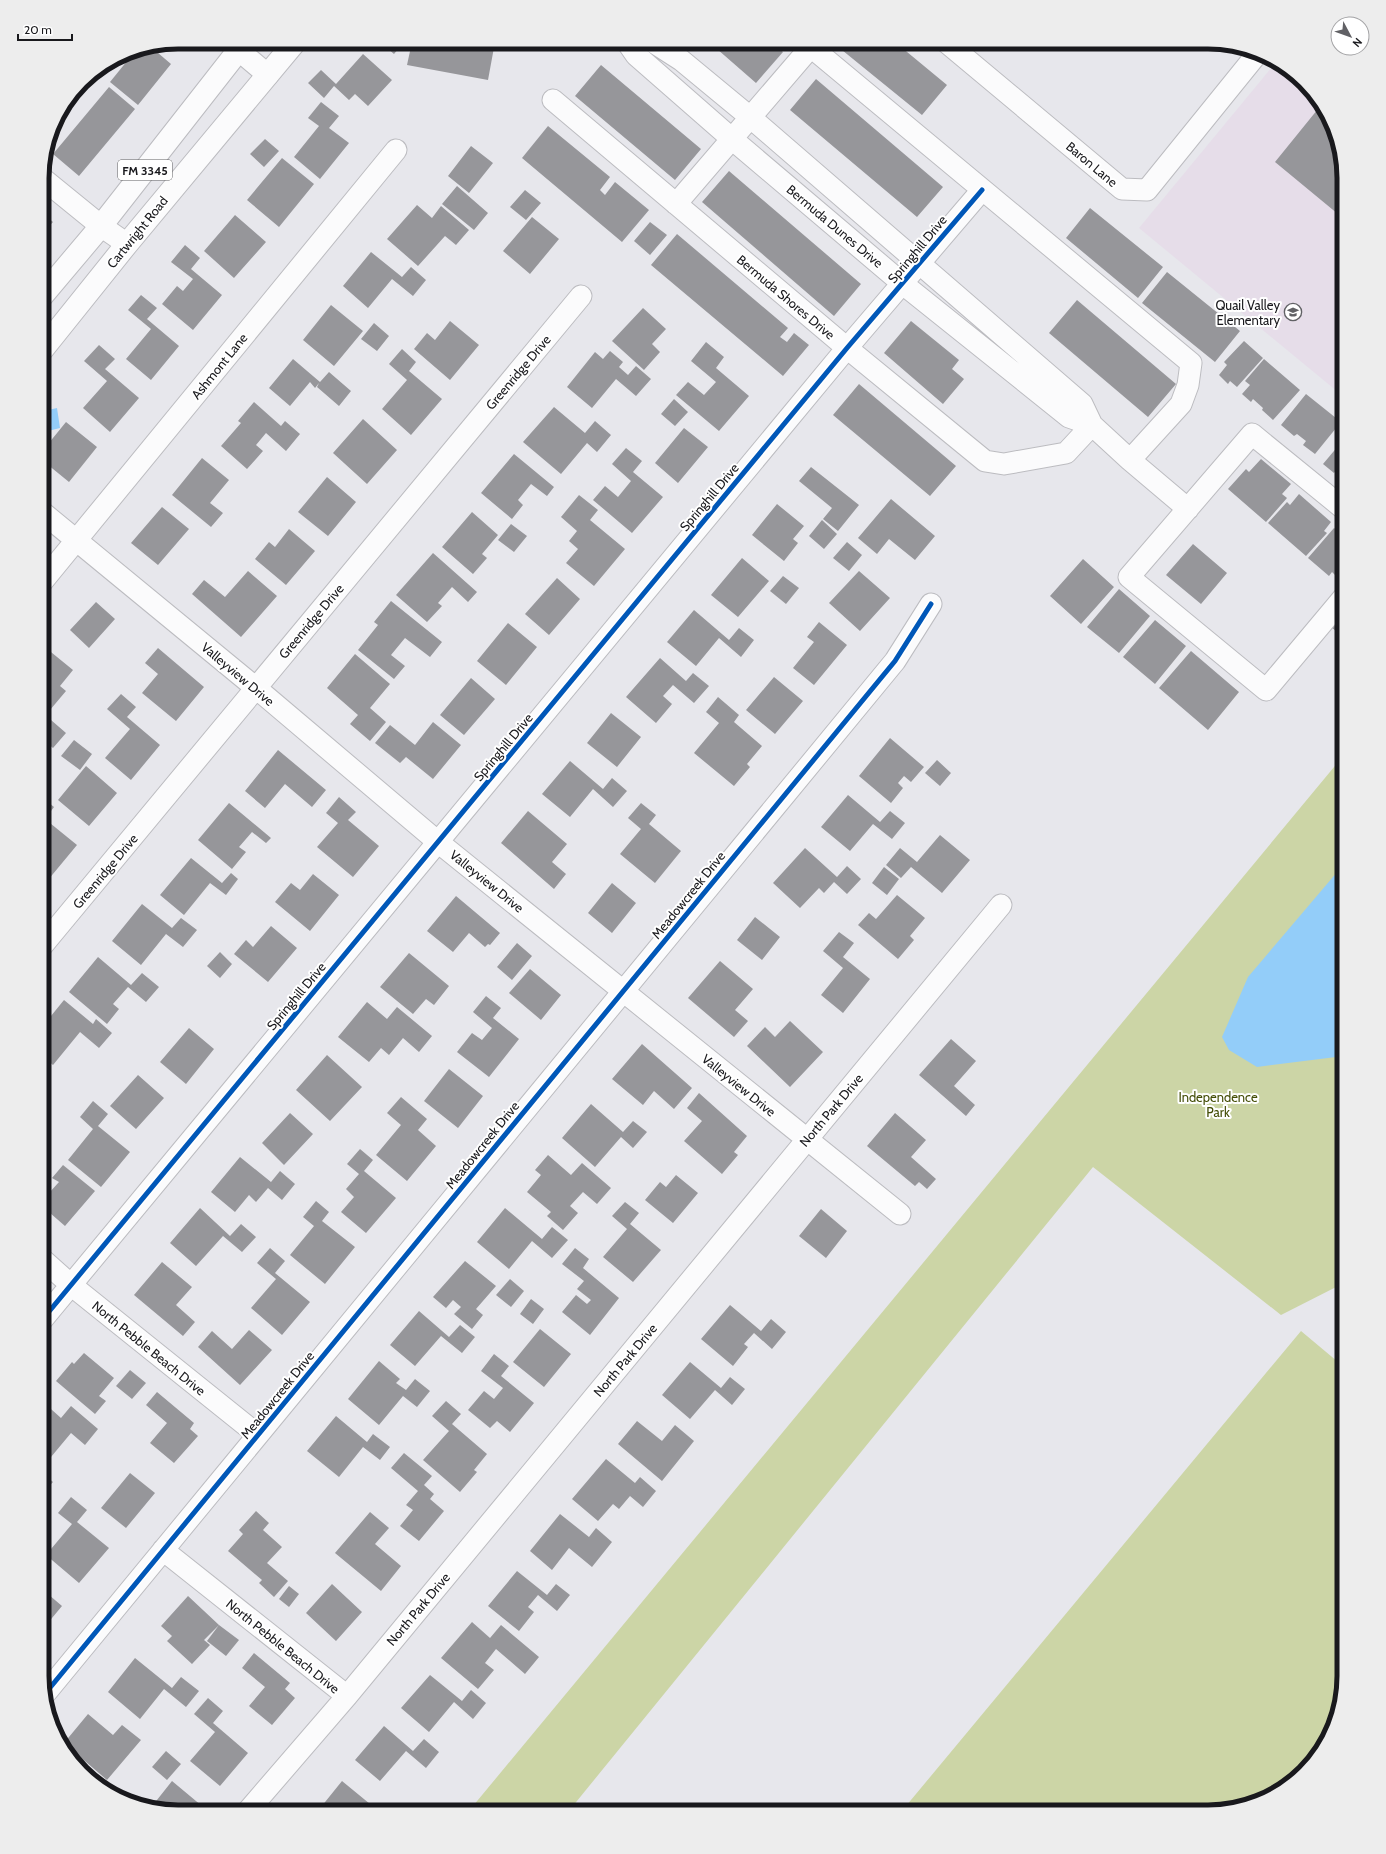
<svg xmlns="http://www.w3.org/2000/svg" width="1386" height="1854" font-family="Cabin,sans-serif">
<rect width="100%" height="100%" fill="#e7e7ec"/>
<path fill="#e6dde9" d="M1277,61l44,42 18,39 5,36v219l-205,-169z"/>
<path fill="#ccd5a6" d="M1344,755v528l-63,32 -188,-148 -525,645h-100z
M1301,1331l43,36v309l-18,68 -43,45 -31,16 -44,7h-307z"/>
<path fill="#93cdf9" d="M57,408l3,20 -16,4v-21z
M1344,864v192l-87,11 -28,-17 -7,-13 26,-60z"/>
<path fill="#96969a" d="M380,42h24l-10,12z
M412,42h83l-7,38 -81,-15z
M709,42h63l11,10 -27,31z
M840,42h55l52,43 -25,30 -85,-69z
M151,47l20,17 -33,41 -28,-23 26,-32z
M363,54l29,26 -24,26 -13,-12 -6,6 -15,-14 -10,12 -16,-15 13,-13 15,14z
M601,65l100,84 -26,31 -100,-84z
M816,79l127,108 -26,30 -127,-107z
M109,87l26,22 -56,67 -26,-22z
M321,102l18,14 -10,12 20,15 -29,36 -26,-22 25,-31 -11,-8z
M1322,104l17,38 5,36v41l-69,-57z
M548,126l62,51 -10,13 5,5 10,-13 34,28 -27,32 -100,-84z
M265,139l14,12 -15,16 -14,-13z
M471,146l22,17 -24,30 -21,-17z
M282,158l32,26 -35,43 -32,-27z
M729,171l132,113 -27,32 -132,-114z
M457,186l31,27 -14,17 -32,-26z
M525,190l16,13 -15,17 -16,-13z
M417,205l15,13 9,-12 28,24 -13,15 -11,-9 -27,30 -31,-27z
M1090,208l73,59 -25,31 -72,-60z
M42,213l11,9 -11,12z
M235,215l31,27 -32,36 -30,-27z
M532,217l27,22 -29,35 -27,-23z
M650,222l17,13 -17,20 -16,-14z
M677,234l111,94 -8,9 7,5 7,-9 15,12 -26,31 -132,-111z
M185,245l15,13 -9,11 31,26 -29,35 -31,-26 15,-18 6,5 10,-12 -22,-17z
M371,252l31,25 9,-10 15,13 -13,16 -21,-17 -24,29 -25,-22z
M1167,272l73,59 -25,31 -73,-59z
M141,295l16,13 -10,11 32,27 -28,34 -25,-21 25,-30 -23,-19z
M1077,300l99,84 -28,33 -99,-84z
M331,305l32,26 -29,35 -31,-26z
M643,308l23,21 -14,15 8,8 -16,18 -32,-29z
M450,321l29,24 -29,35 -36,-31 13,-16 8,7z
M911,321l48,39 -7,9 12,10 -21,25 -59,-51z
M374,323l15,13 -12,15 -16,-12z
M1244,341l19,17 -26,29 -7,-6 -2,3 -9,-9 8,-10 -3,-3z
M706,342l18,15 -8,11 33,28 -30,35 -43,-36 12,-13 16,13 12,-13 -25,-21z
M99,345l16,14 -10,10 34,29 -29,34 -27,-24 24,-27 -23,-20z
M402,349l14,13 -7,9 33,28 -31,36 -29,-26 25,-29 -18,-16z
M610,351l13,11 -4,5 9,8 8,-9 15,13 -15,17 -20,-17 -24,29 -25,-21 28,-35 8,7z
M293,359l27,23 9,-10 22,19 -12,15 -22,-19 2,-4 -4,5 -5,-6 -20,24 -21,-18z
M1264,359l36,31 -27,30 -11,-10 1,-2 -10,-9 -2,3 -9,-8 8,-9 -5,-4z
M859,384l97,82 -26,30 -97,-81z
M1306,394l35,28 -26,32 -12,-9 3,-4 -9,-7 -3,2 -13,-11z
M674,399l14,13 -13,14 -14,-12z
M254,402l27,24 4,-5 15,13 -14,17 -20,-18 -10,12 7,6 -16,18 -26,-23 20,-23 -3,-2z
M554,407l31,26 10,-12 16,14 -14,17 -10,-9 -26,31 -38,-32z
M363,419l34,31 -30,34 -34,-31z
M66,422l31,25 -28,35 -27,-22v-12l2,1z
M684,428l24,19 -30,36 -23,-20z
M1344,439v37l-7,-7 -3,4 -11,-9z
M626,448l16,13 -9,11 30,25 -31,36 -39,-33 12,-14 13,11 13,-16 -19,-17z
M514,454l40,33 -7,9 -16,-12 -13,16 5,5 -11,14 -31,-26z
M202,458l27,22 -19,23 13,10 -12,14 -39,-32z
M1261,459l30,25 -9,10 5,4 -21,24 -38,-33 18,-20 3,3z
M811,467l48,38 -21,26 -15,-12 9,-11 -33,-27z
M327,477l29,25 -28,34 -30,-24z
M1299,494l32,28 -7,9 3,2 -21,23 -38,-33 19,-21 3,3z
M579,495l19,15 -8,10 35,29 -31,37 -28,-23 12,-14 -9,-8 8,-10 -16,-14z
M891,499l44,37 -20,24 -26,-21 -12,15 -19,-16z
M777,504l27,22 -11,13 5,4 -14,18 -32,-26z
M162,507l27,22 -31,36 -27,-22z
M472,512l26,23 -16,19 5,4 -14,16 -31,-27z
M822,520l15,14 -13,15 -15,-13z
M511,524l16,12 -13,16 -16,-12z
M1334,528l4,3 2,-3 4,3v36l-8,9 -4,-4 -3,4 -21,-18z
M289,529l26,22 -29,34 -31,-26 14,-17 6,5z
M847,542l15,13 -13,16 -16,-13z
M1193,544l34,29 -26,31 -35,-29z
M433,553l44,39 -9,10 -16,-15 -14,16 4,3 -15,16 -31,-27z
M742,558l27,23 -31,36 -27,-22z
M1083,559l31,28 -33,37 -31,-28z
M248,571l29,25 -36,41 -49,-43 12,-14 21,17z
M859,571l31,27 -30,33 -31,-28z
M783,576l16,12 -13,16 -16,-13z
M557,578l23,21 -31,36 -24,-21z
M1119,589l31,27 -31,37 -32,-26z
M391,601l51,41 -12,15 -25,-19 -14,17 14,11 -11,13 -36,-29 20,-25 -4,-3z
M96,602l19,17 -26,29 -19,-18z
M694,610l35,30 10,-12 15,12 -13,17 -22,-19 -23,28 -29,-24z
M1338,618l5,4 1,-1v21l-4,-3 2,-3 -11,-9z
M1155,620l31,26 -31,38 -32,-27z
M819,622l28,23 -33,40 -21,-17 21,-26 -7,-5z
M508,623l29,24 -31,38 -29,-24z
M46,648l27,22 -13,16 6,5 -16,19 -8,-6v-51z
M158,648l46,39 -28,34 -34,-28 16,-19 -13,-11z
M1191,651l48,41 -31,38 -49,-42z
M355,654l35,30 -20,24 16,14 -16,19 -20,-17 8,-9 -31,-27z
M660,658l26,23 7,-8 16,13 -15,17 -21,-18 -10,11 9,8 -16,19 -30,-26z
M774,677l29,24 -28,33 -29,-24z
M471,678l24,21 -31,36 -24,-20z
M121,694l15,13 -9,10 33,28 -29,35 -26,-22 25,-29 -23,-20z
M718,697l21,18 -5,7 28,24 -15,18 3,3 -16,19 -40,-33 25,-30 -13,-11z
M611,713l30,24 -24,30 -30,-24z
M51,720l15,13 -13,15 -11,-9v-8z
M433,722l28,23 -28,34 -27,-22 -6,6 -25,-20 15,-18 25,20z
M890,738l34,29 -13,15 -7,-6 -6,7 5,5 -12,15 -32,-27z
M74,740l18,14 -12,16 -19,-14z
M278,750l48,40 -14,17 -27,-23 -20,24 -20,-17z
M937,760l14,13 -11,13 -15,-13z
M570,761l33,28 9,-11 15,13 -14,16 -20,-18 -23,28 -28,-23z
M86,766l31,27 -28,33 -31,-26z
M848,795l32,27 10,-11 15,12 -13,16 -19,-15 -23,27 -29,-24z
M42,797l12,10 -9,12 32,26 -29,35 -6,-5z
M339,797l17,15 -8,8 31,26 -26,31 -36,-30 21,-24 -12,-10z
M229,803l42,35 -5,5 -14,-11 -13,15 7,5 -14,17 -34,-29z
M641,803l15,12 -7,9 32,27 -26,32 -35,-29 21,-25 -13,-11z
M528,811l39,33 -15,18 14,12 -12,15 -53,-46z
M940,835l30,25 -28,33 -31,-26 -10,11 -15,-13 14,-17 17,14z
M805,848l32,29 10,-11 14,13 -14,15 -13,-12 -10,11 -5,-5 -19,20 -27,-25z
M191,858l31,25 9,-10 7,6 -12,16 -16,-12 -26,32 -24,-20z
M884,867l15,12 -12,16 -15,-12z
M313,874l26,21 -29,36 -35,-29 16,-19 9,7z
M612,883l24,20 -24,30 -24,-20z
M897,895l28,23 -15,18 4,4 -16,19 -40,-34 11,-12 7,6z
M456,896l44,37 -10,12 -2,-1 -3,3 -16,-14 -16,19 -26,-21z
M142,904l30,24 9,-10 16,12 -14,17 -17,-13 -25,31 -29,-24z
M755,917l25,20 -18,23 -25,-20z
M271,926l26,22 -29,34 -34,-28 12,-14 7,7z
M839,932l15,11 -11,14 27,22 -27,34 -22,-18 22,-27 -20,-17z
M517,943l15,13 -20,24 -15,-13z
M220,952l12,12 -12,14 -13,-12z
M409,953l40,33 -15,19 -8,-6 -13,15 -33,-27z
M98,957l33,28 11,-12 17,14 -13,15 -18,-15 -15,17 6,5 -12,15 -38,-32z
M720,961l33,28 -18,21 13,11 -14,16 -46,-39z
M530,969l31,26 -20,25 -32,-27z
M486,996l15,12 -8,10 26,21 -30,38 -32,-25 15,-19 10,7 10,-12 -19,-16z
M64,1000l29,24 3,-5 16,14 -13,15 -19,-16 -27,33 -11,-9v-29z
M367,1002l20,17 10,-12 35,29 -13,16 -16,-14 -14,17 -8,-7 -12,14 -31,-25z
M790,1021l33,31 -33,35 -43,-41 18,-19 10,10z
M189,1028l25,21 -28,35 -26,-22z
M951,1039l25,22 -22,25 21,19 -9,11 -47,-41z
M642,1044l50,44 -18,21 -20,-18 -11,14 -31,-26z
M327,1055l35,32 -32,34 -34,-31z
M449,1069l34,27 -25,32 -34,-27z
M138,1075l26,23 -28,31 -26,-23z
M699,1093l48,43 -13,16 4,3 -16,19 -38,-33 18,-20 -15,-13z
M401,1097l26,22 -9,11 18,16 -29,35 -31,-26 25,-30 -14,-12z
M93,1101l15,13 -10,12 32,26 -29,35 -33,-27 25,-31 -13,-12z
M591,1104l32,28 10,-11 14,11 -14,16 -12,-11 -26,30 -33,-29z
M290,1113l23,21 -29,31 -22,-22z
M895,1113l31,27 -15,17 25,22 -9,10 -8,-7 -4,4 -48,-40z
M360,1149l13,11 -9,11 32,27 -30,35 -25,-21 13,-15 -8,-8 13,-15 -12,-10z
M548,1155l23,20 11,-12 29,25 -14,16 -14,-12 -13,14 8,7 -15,17 -16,-14 4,-4 -24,-20 14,-17 -6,-5z
M240,1157l31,25 9,-11 15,13 -13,16 -14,-12 -12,14 -7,-7 -14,17 -24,-20z
M63,1165l32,26 -30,35 -23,-20v-19l7,6 10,-11 -7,-4z
M676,1175l22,18 -25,30 -28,-23 15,-18 6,5z
M316,1201l13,11 -7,9 33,26 -30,37 -35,-29 24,-29 -11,-9z
M625,1202l14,11 -9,11 31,26 -28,32 -30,-25 24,-28 -15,-13z
M200,1208l30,28 11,-12 15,13 -14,15 -19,-16 -27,30 -26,-23z
M505,1208l37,31 10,-12 16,13 -16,18 -20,-17 -23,28 -32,-27z
M821,1209l26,22 -21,27 -27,-22z
M270,1248l15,13 -10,12 35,29 -28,33 -31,-27 25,-29 -19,-16z
M575,1248l14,11 -6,9 36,30 -29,37 -28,-23 14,-17 11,9 4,-4 -14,-11 7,-8 -22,-17z
M465,1261l31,25 -20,23 7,6 -11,14 -18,-15 7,-7 -8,-7 -7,8 -13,-11z
M162,1262l30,25 -16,18 19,17 -12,14 -49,-41z
M510,1279l14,12 -13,16 -15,-12z
M531,1299l13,10 -11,15 -13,-10z
M730,1305l31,26 10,-12 15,13 -14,17 -18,-16 -10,11 4,3 -15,19 -32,-27z
M419,1311l30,26 11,-12 15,12 -13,16 -21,-17 -26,30 -25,-21z
M540,1329l31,25 -27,33 -31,-25z
M249,1330l23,20 -32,35 -42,-38 14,-16 20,18z
M84,1353l30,25 -15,18 7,5 -11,13 -39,-33 16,-19 2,2z
M494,1354l15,12 -8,10 33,27 -24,29 -13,-11 -7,7 -22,-18 16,-19 10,8 9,-11 -22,-17z
M379,1361l21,18 -4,4 10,7 9,-11 15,12 -13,16 -14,-11 -24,29 -31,-26z
M690,1362l31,26 9,-11 15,12 -13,16 -17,-15 -25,29 -28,-24z
M130,1370l16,13 -14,16 -16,-13z
M157,1392l37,31 -4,6 8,7 -24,27 -24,-20 17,-20 -21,-18z
M42,1401l19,17 10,-12 27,23 -13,16 -14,-12 -25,30 -4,-3z
M446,1401l15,13 -9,10 35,30 -13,16 3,2 -17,20 -37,-32 26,-29 -17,-15z
M336,1416l31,26 6,-8 17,13 -10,13 -17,-13 -24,30 -32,-26z
M637,1421l25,20 13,-16 19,16 -32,40 -44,-37z
M404,1453l28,23 -8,9 10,9 -4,5 14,12 -25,30 -19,-15 13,-16 -7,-5 12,-14 -27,-23z
M606,1459l29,24 5,-6 16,14 -13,16 -13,-11 -11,13 -6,-5 -15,17 -26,-22z
M42,1473l11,9 -11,12z
M130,1473l25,20 -29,35 -25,-20z
M71,1497l16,13 -10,12 32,26 -30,35 -33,-28 26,-31 -14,-11z
M256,1511l13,12 -6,7 19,17 -15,16 21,18 -14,16 -15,-14 3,-3 -34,-29 15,-17 -4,-4z
M370,1512l19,16 -14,16 26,22 -20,25 -46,-38z
M560,1514l29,23 7,-9 16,14 -20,25 -23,-19 -17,22 -22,-19z
M517,1571l30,24 9,-11 14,11 -13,16 -19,-16 -10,12 6,5 -15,19 -31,-25z
M332,1584l30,28 -26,29 -30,-28z
M289,1586l10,8 -10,13 -10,-8z
M42,1589l20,17 -20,24z
M188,1596l31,29 -15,15 6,5 -18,19 -25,-23 5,-5 -11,-10z
M472,1622l18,16 11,-13 38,32 -14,17 -29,-25 -11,14 9,7 -16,19 -37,-31z
M219,1625l20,15 -13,16 -19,-15z
M254,1653l36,30 -5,6 10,9 -23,27 -23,-19 16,-19 -23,-19z
M135,1658l37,30 9,-11 18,14 -13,16 -22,-18 -24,30 -32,-27z
M430,1675l32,26 9,-11 15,13 -13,16 -19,-17 -25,30 -28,-24z
M208,1698l15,13 -10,12 35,30 -28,33 -30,-25 25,-29 -21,-18z
M88,1714l25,21 9,-10 19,15 -34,40 -43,-37z
M384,1726l29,25 11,-12 15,13 -13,16 -20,-17 -26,30 -25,-21z
M166,1751l15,13 -14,16 -15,-13z
M172,1781l30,25 -5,6h-19l-25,-7z
M342,1781l28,23 -6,8h-47z"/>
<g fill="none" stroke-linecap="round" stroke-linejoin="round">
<defs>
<path id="street" d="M229,42l39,33
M627,42l9,13 96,84 171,145 166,133 23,8
M653,42l28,18 69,57 332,287 10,21 38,35 58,49
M805,42l386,321 -3,22 -7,19 -51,56
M946,42l176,147 25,1 110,-136
M553,100l294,248 138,113 19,3 62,-11 26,-28
M42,178l59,48 26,18
M676,204l139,-162
M42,512l214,176 182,154 462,372
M42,582l354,-432
M1344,597l-78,93 -137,-113 123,-143 92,75
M42,946l539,-650
M42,1259l29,26 187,150
M42,1320l805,-972 135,-158
M163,1550l184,146
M44,1695l851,-1034 36,-57
M247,1812l100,-116 654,-791"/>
<path id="primary" d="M42,296l59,-70 144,-184
M42,350l85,-106 168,-202"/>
</defs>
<use href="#street" stroke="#bcbcc0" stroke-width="23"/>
<use href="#primary" stroke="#bcbcc0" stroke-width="24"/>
<use href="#street" stroke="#fbfbfc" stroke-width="21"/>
<use href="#primary" stroke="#fbfbfc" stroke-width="22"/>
<defs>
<path id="cycleway" d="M42,1320l805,-972 135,-158
M44,1695l851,-1034 36,-57"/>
</defs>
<use href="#cycleway" stroke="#fff" stroke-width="8"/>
<use href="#cycleway" stroke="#0057b8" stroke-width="5"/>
</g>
<defs>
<symbol id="school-ring" viewBox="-11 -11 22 22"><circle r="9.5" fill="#fff" stroke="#616165" stroke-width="1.5"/><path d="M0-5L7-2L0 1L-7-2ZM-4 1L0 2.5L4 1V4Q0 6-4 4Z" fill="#616165"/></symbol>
</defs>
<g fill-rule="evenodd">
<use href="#school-ring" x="1283" y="302" width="20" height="20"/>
</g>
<g text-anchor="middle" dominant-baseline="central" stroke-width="4" stroke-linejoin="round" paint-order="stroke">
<rect fill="#fff" stroke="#5e5e61" stroke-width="1" x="118" y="160" width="54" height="20" rx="3"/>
<g font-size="12" font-weight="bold" fill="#19191d">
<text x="145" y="170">FM 3345</text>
</g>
<g font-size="13" fill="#19191d" stroke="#fff">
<text transform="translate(1092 164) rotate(40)">Baron Lane</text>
<text transform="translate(835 226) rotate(40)">Bermuda Dunes Drive</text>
<text transform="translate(137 232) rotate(-51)">Cartwright Road</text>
<text transform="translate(917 249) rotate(-50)">Springhill Drive</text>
<text transform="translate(786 297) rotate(40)">Bermuda Shores Drive</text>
<text transform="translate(219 366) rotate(-51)">Ashmont Lane</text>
<text transform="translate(518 372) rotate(-50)">Greenridge Drive</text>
<text transform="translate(709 497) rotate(-50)">Springhill Drive</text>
<text transform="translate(311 621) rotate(-50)">Greenridge Drive</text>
<text transform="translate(238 674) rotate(40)">Valleyview Drive</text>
<text transform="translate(503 747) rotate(-50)">Springhill Drive</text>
<text transform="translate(105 871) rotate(-50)">Greenridge Drive</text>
<text transform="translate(487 881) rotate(39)">Valleyview Drive</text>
<text transform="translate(688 895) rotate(-51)">Meadowcreek Drive</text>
<text transform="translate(296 996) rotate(-50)">Springhill Drive</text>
<text transform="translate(739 1085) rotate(39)">Valleyview Drive</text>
<text transform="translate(831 1110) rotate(-50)">North Park Drive</text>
<text transform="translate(482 1145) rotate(-51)">Meadowcreek Drive</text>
<text transform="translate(149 1348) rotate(39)">North Pebble Beach Drive</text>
<text transform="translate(625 1360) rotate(-50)">North Park Drive</text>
<text transform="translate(277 1395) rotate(-51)">Meadowcreek Drive</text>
<text transform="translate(418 1609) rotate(-50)">North Park Drive</text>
<text transform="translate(283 1646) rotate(39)">North Pebble Beach Drive</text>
</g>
<g font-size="13" fill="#19191d" stroke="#fff" text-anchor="end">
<text x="1280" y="305">Quail Valley<tspan x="1280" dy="15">Elementary</tspan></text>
</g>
<g font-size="13" fill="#444e07" stroke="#fff">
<text x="1218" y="1097">Independence<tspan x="1218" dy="15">Park</tspan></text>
</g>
</g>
<path d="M0 0H1386V1854H0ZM178 49H1208A129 129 0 0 1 1337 178V1676A129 129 0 0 1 1208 1805H178A129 129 0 0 1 49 1676V178A129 129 0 0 1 178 49Z" fill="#ededed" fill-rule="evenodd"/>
<path fill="none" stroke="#19191d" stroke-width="5" d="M178 49H1208A129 129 0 0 1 1337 178V1676A129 129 0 0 1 1208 1805H178A129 129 0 0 1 49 1676V178A129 129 0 0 1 178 49Z"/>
<g transform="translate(1350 36) rotate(131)"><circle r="19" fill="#ffffff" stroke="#a3a3a5"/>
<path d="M0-3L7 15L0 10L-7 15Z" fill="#616165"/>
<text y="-6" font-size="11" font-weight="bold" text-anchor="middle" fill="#19191d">N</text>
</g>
<path d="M18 34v6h54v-6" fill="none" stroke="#19191d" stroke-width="2"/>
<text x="24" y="34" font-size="12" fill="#19191d" stroke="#ffffff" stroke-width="3" paint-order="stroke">20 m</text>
</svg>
